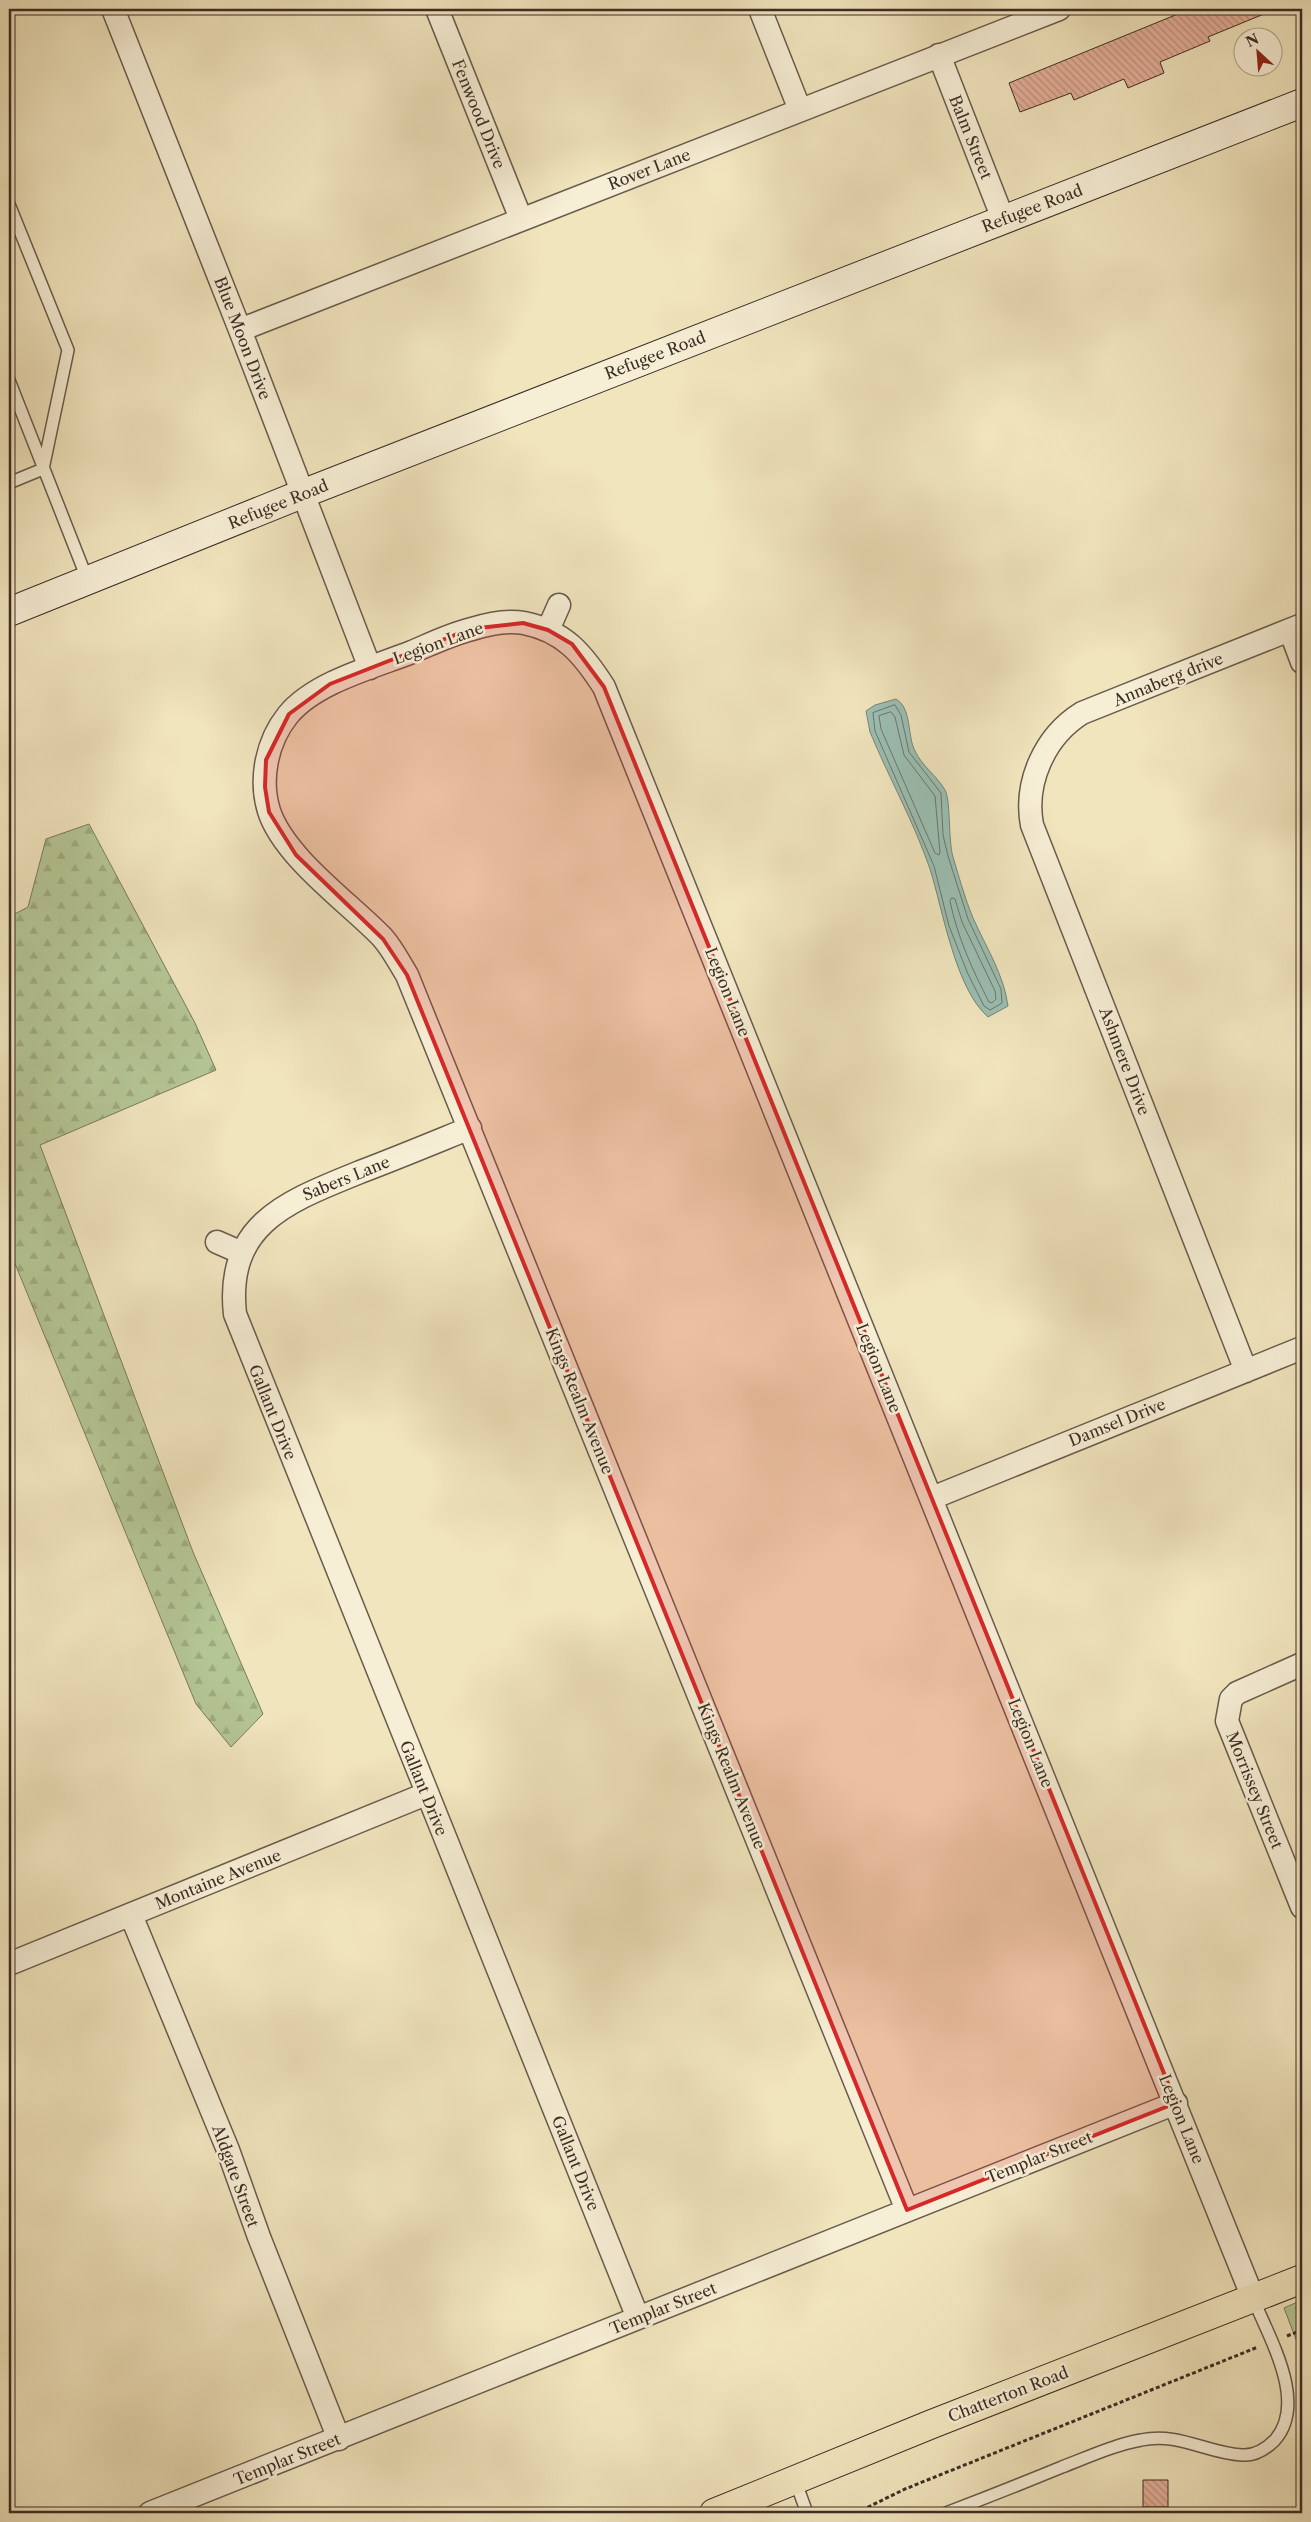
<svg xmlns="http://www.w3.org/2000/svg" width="1311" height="2522" font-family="'Libre Caslon Text',serif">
<defs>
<pattern id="forest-firs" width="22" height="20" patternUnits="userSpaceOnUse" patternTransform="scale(1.25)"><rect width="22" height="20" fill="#b5c695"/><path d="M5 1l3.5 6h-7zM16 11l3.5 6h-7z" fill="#9daa80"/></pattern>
<pattern id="building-back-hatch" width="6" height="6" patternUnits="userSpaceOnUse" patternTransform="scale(1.25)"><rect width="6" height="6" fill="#e5b099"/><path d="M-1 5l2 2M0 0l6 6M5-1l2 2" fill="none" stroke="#bb907d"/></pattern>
</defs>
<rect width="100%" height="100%" fill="#f1e5be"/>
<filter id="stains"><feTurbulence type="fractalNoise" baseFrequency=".004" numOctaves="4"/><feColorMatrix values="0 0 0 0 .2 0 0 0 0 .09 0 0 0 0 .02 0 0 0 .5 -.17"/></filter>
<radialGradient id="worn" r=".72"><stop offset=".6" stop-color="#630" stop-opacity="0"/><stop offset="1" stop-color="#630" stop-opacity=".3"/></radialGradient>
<path fill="url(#forest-firs)" stroke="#797a5e" d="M89,824l106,199 21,47 -176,75 153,407 70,162 -32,33 -35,-43 -187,-455v-332l19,-10 18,-68z
M1302,2300v55l-18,-47z"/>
<path fill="#9bbfb3" stroke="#75857b" d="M896,699c16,9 11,37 19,52 7,15 22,25 30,39 6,11 3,50 8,67 6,20 12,42 20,61 13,29 31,57 35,88l-20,11c-33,-29 -45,-107 -58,-148 -16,-47 -41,-91 -60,-137l-4,-21 9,-6z"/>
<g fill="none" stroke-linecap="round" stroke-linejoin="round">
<path stroke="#6c766c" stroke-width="1" d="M895,705l6,10 8,37 32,41 2,42 5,21 20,63 33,70 1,14 -12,7 -6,-4 -16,-32 -19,-48 -15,-60 -59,-135 -2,-18z
M891,712l4,5 9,38 31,41 5,56 -1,3 -4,-2 -54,-124 -2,-13z
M952,898l3,1 7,23 33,69 1,8 -4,4 -3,-1c-17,-33 -32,-66 -39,-101z"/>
</g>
<path fill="url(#building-back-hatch)" stroke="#3d2d26" d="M1190,9h86l-68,28 2,4 -50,21 4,11 -36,15 -4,-9 -50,21 -3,-7 -51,19 -11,-29z
M1143,2480h25v27h-25z"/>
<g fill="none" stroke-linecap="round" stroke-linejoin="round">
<defs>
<path id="lane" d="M9,204l59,146 -25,119
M9,380l79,201
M9,483l34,-14
M795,2480l12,33
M946,2513c39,-15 77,-30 116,-46 26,-10 52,-22 79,-27 38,-8 65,13 101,15 13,1 24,-6 33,-15 33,-38 -6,-102 -22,-142"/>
<path id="street" d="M113,9l127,321 130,338
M437,9l84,210
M760,9l40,101
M939,55l64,164
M240,330l819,-321
M548,630l11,-25
M1290,630l12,32
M470,1128c-37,15 -73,30 -110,44 -71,29 -135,51 -125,142l403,1004
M217,1242l25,11
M1246,1371l-214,-546c-8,-43 13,-89 50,-112l220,-88
M932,1498l370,-150
M1302,1664l-65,29 -6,6 -4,22 75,186
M131,1915l97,235 31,87 80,202
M9,1964l417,-170
M907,2210l-500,-1235c-8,-13 -15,-27 -25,-38 -34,-35 -98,-80 -113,-126 -10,-32 -2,-70 19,-96 27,-33 86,-48 124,-63 19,-8 39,-18 60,-23 16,-5 35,-9 52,-6 40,8 59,31 80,64l649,1611
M150,2513l1026,-410"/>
<path id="secondary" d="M9,612l293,-118 1000,-391"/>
<path id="primary" d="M714,2513l218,-89 370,-145"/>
</defs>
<use href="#lane" stroke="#6a5b4c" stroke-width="14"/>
<use href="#street" stroke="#6a5b4c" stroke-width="25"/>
<use href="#secondary" stroke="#3d2d26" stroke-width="30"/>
<use href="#primary" stroke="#3d2d26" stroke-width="30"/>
<path stroke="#3d2d26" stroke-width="3" stroke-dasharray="4 2.5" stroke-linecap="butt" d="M1287,2336l15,-6
M856,2513l49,-24 353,-142"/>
<use href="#lane" stroke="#f6eed5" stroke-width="11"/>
<use href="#street" stroke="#f6eed5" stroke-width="22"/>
<use href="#secondary" stroke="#f6eed5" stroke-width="28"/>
<use href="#primary" stroke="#f1e5be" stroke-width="28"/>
</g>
<path fill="#d62828" fill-opacity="0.2" stroke="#d62828" stroke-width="4" stroke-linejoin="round" d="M523,623l25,7 24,14 32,43 572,1416 -269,107 -500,-1235 -24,-36 -87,-84 -27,-43 -4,-25 1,-27 23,-46 41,-30 140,-55z"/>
<g text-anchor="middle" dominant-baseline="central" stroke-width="5" stroke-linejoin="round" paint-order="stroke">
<g font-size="16" fill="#3d2d26" stroke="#f6eed5">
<text transform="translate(479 114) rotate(68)">Fenwood Drive</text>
<text transform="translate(971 137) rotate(68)">Balm Street</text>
<text transform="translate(649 169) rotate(-21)">Rover Lane</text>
<text transform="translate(1032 208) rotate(-21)">Refugee Road</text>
<text transform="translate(243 338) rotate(69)">Blue Moon Drive</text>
<text transform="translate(655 355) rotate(-21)">Refugee Road</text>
<text transform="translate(278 504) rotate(-22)">Refugee Road</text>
<text transform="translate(438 643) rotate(-20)">Legion Lane</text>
<text transform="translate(1168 679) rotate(-22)">Annaberg drive</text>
<text transform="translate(728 992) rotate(68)">Legion Lane</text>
<text transform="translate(1125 1061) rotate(69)">Ashmere Drive</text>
<text transform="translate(346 1178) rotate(-22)">Sabers Lane</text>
<text transform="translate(879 1368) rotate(68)">Legion Lane</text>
<text transform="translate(580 1401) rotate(68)">Kings Realm Avenue</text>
<text transform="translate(273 1412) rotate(68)">Gallant Drive</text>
<text transform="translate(1117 1422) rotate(-22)">Damsel Drive</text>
<text transform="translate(1031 1743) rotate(68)">Legion Lane</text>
<text transform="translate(732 1776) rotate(68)">Kings Realm Avenue</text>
<text transform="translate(424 1788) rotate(68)">Gallant Drive</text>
<text transform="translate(1255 1790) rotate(68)">Morrissey Street</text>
<text transform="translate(218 1879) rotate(-22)">Montaine Avenue</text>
<text transform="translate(1182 2119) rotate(68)">Legion Lane</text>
<text transform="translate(1039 2157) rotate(-22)">Templar Street</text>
<text transform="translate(576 2163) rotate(68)">Gallant Drive</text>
<text transform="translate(236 2176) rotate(70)">Aldgate Street</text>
<text transform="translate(663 2308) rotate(-22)">Templar Street</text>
<text transform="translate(1008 2394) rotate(-21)">Chatterton Road</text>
<text transform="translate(287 2459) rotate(-22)">Templar Street</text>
</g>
</g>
<rect width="1311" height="2522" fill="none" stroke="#f1e5be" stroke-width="30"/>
<rect x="10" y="10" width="1291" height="2502" fill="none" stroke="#3d2d26" stroke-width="2.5"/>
<rect x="15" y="15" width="1281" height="2492" fill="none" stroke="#3d2d26"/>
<g transform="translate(1258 52) rotate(334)"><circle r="24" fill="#f6eed5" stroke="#aca18f"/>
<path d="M0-4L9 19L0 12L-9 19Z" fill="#8f2418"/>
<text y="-8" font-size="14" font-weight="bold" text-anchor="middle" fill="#3d2d26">N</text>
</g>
<rect width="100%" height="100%" filter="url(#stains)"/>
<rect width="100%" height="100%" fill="url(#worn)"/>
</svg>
